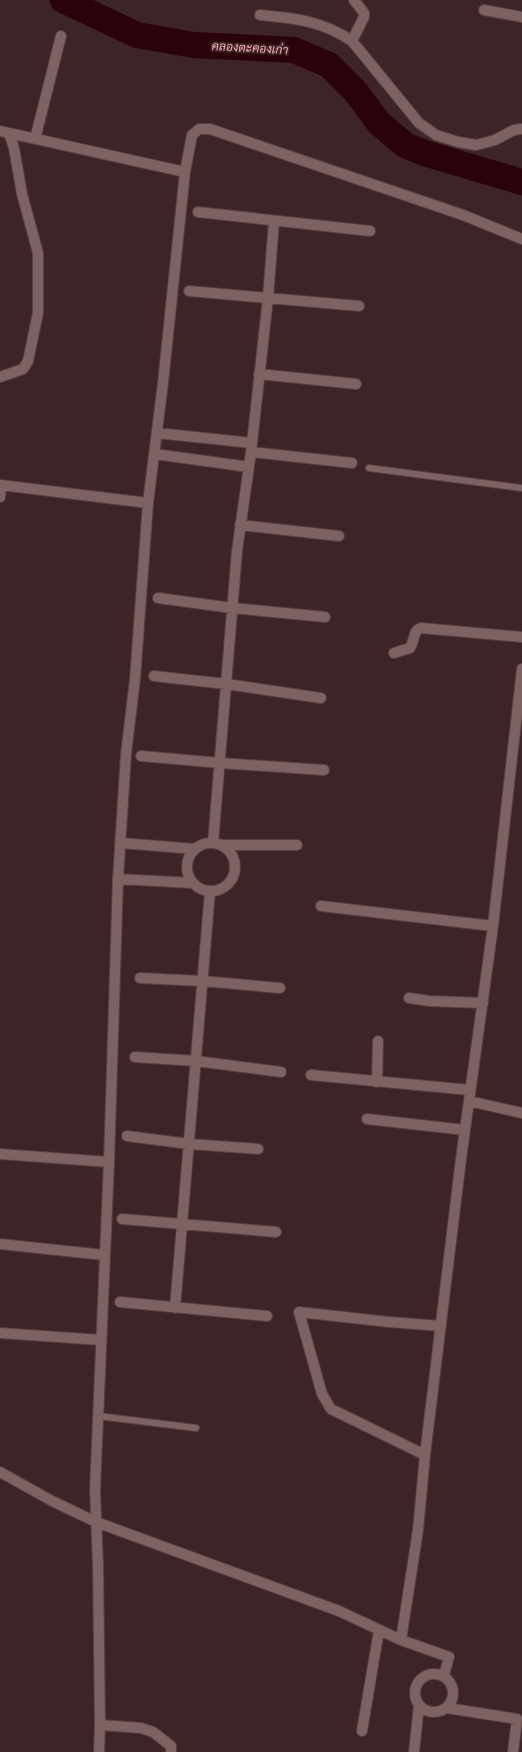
<svg xmlns="http://www.w3.org/2000/svg" width="522" height="1752" font-family="'Source Serif 4',Sarabun,serif">
<rect width="100%" height="100%" fill="#3d2427"/>
<g fill="none" stroke-linecap="round" stroke-linejoin="round">
<path stroke="#29020a" stroke-width="26" d="M63,0l74,35 57,10 100,5 35,15 27,27 23,31 26,22 19,8 98,29"/>
<defs>
<path id="service" d="M369,468l153,20
M98,1416l98,12"/>
<path id="minor" d="M484,10l38,7
M260,15c35,3 62,6 92,26l67,82 17,12 22,7 18,3 19,-5 19,-10 8,-1
M352,41l12,-24v-4l-10,-13
M0,131l185,41
M35,139l26,-103
M198,212l172,19
M189,291l170,15
M259,374l97,10
M0,377l23,-8 5,-8 10,-48v-60l-16,-59 -8,-46 -5,-15
M157,433l95,10
M251,452l101,11
M155,454l94,13
M0,485l148,18
M0,497l1,-12
M240,525l99,11
M158,598l74,10 93,9
M394,653l16,-5c5,-8 3,-18 11,-20l101,9
M154,676l72,8 95,14
M141,756l79,7 104,7
M121,843l74,6
M213,843l24,-292 14,-99 17,-154 6,-77
M187 867a24 24 0 1 1 48 0a24 24 0 1 1-48 0Z
M222,845h75
M118,879l75,4
M321,906l172,20
M140,978l62,3 78,7
M409,998l21,3 53,2
M135,1057l61,4 85,11
M311,1075l159,15
M377,1082l1,-41
M469,1101l53,12
M367,1119l98,11
M127,1136l62,8 69,5
M0,1154l109,8
M122,1219l154,13
M0,1244l104,11
M120,1302l147,14
M175,1308l35,-417
M0,1333l101,7
M425,1455l-94,-46 -9,-15 -23,-82 90,10 52,4
M0,1472l52,29 44,21 243,89 62,29 48,17 -5,18
M401,1640l17,-110 7,-75 36,-296 32,-233 29,-257
M415 1693a19 19 0 1 1 38 0a19 19 0 1 1-38 0Z
M447,1708l70,11 -4,33
M100,1725l41,3 12,4 18,14v6
M362,1731l17,-101
M99,1752l1,-27 -2,-160 -3,-75 14,-328 9,-283 8,-125 9,-75 13,-176 15,-120 22,-211 7,-37 7,-6h11l253,86 59,24
M414,1752l5,-47"/>
</defs>
<use href="#service" stroke="#564144" stroke-width="8"/>
<use href="#minor" stroke="#564144" stroke-width="12"/>
<use href="#service" stroke="#7e6163" stroke-width="6"/>
<use href="#minor" stroke="#7e6163" stroke-width="10"/>
</g>
<g text-anchor="middle" dominant-baseline="central" stroke-width="4" stroke-linejoin="round" paint-order="stroke">
<g font-size="12" font-style="italic" fill="#f7b0b7" stroke="#3d2427">
<text transform="translate(250 48) rotate(3)">คลองตะคองเก่า</text>
</g>
</g>
</svg>
